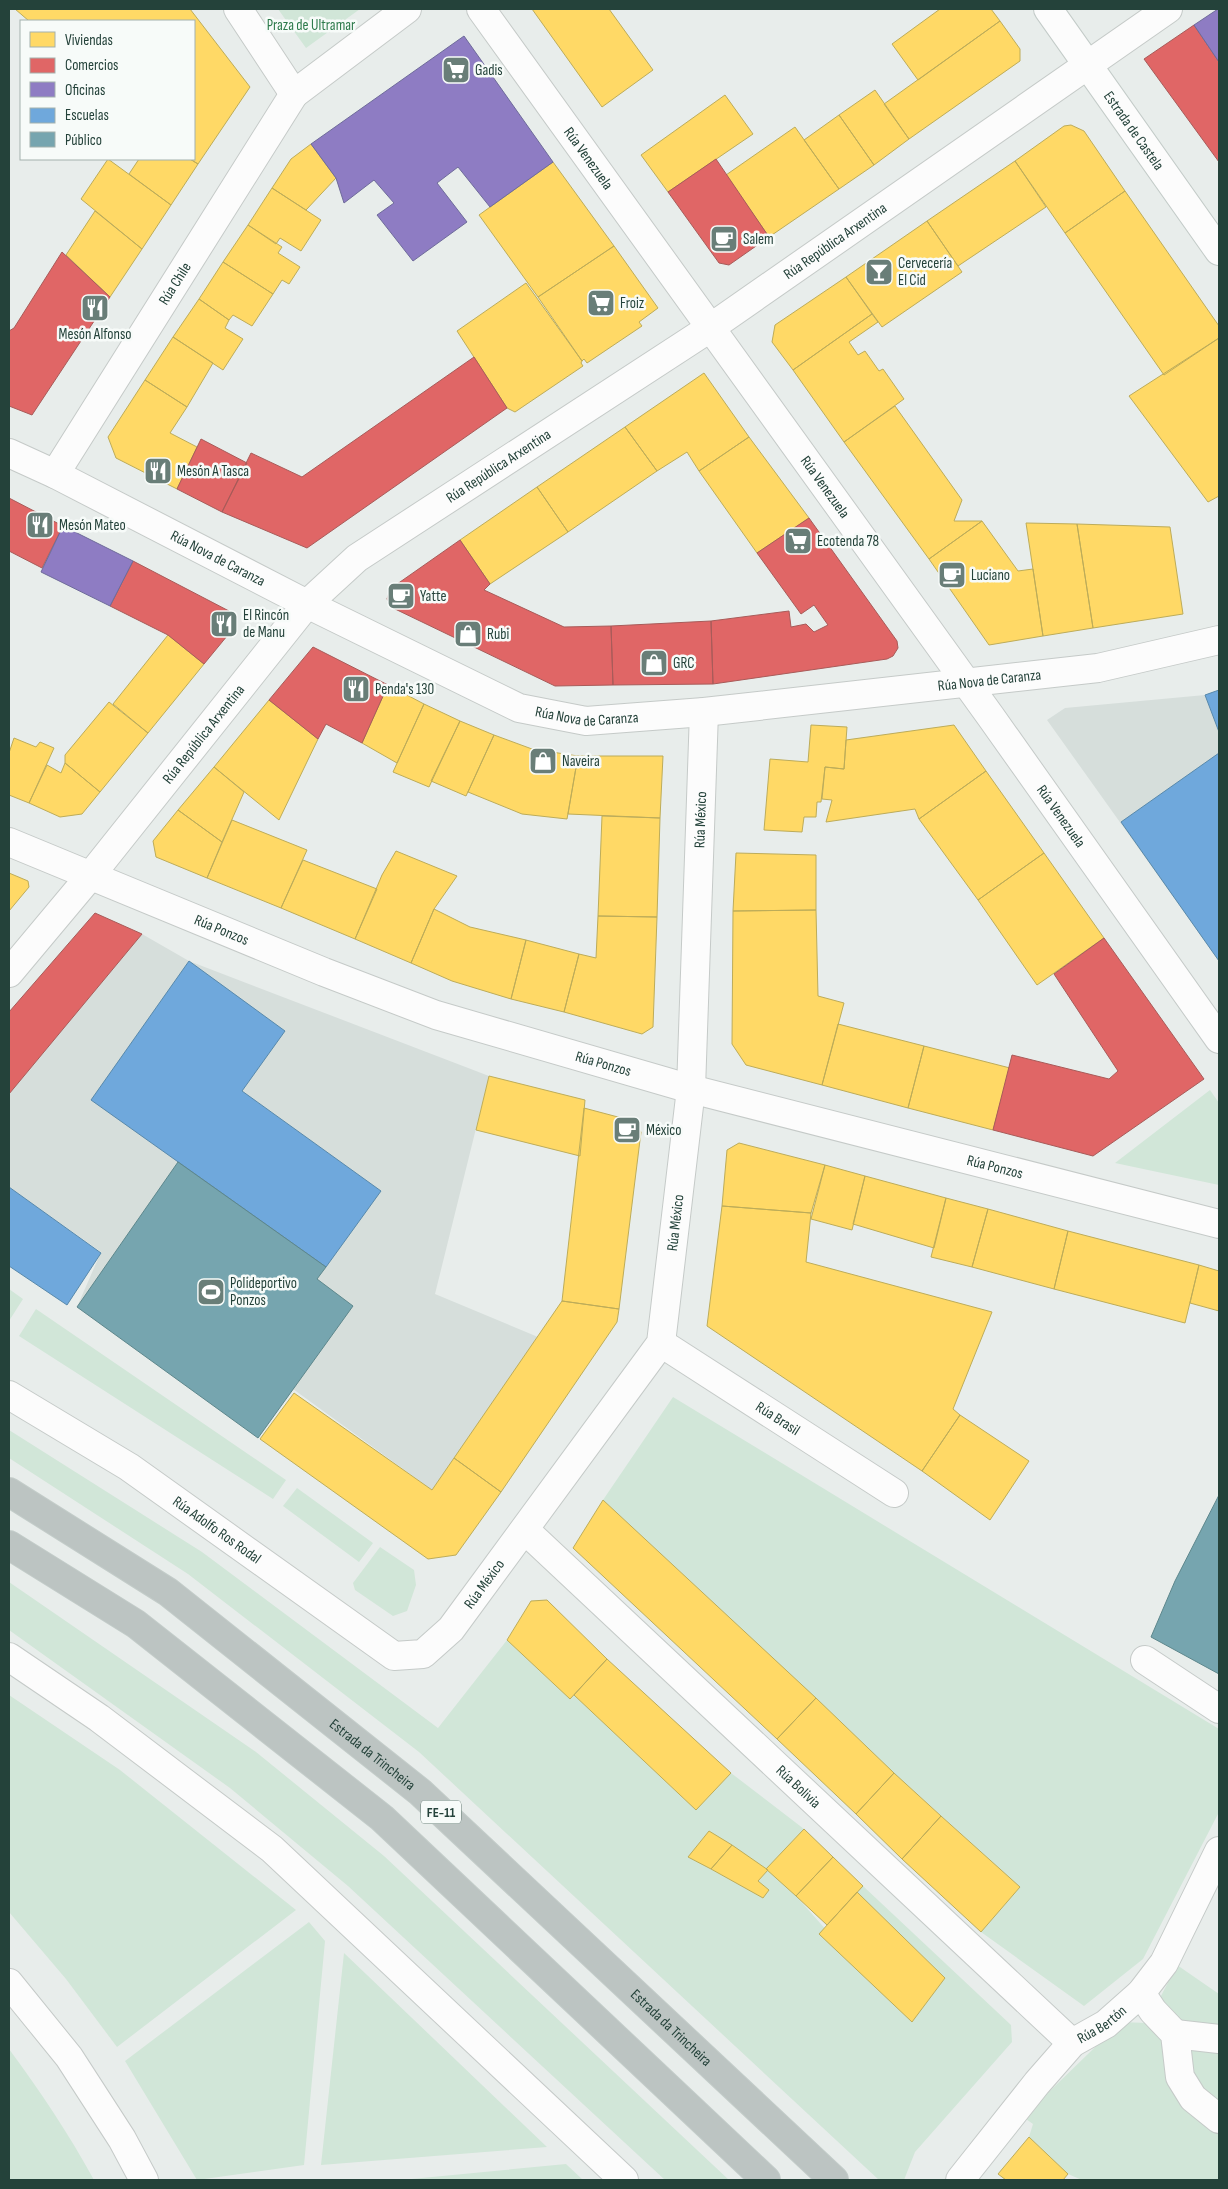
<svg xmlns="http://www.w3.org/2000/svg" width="1228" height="2189" font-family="'Sofia Sans Condensed',sans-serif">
<rect width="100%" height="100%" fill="#e8edeb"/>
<path fill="#d6dedb" d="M1219,690v271l-172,-241 18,-12 140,-13z
M142,934l47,27 300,115 -54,218 103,43 -106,153 -139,-101 -35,49 -181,-131 24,-55 -92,-65v-93z"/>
<path fill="#d1e6d8" d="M278,9h82l-54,39z
M1210,1090l9,13v82l-104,-22z
M9,1289l14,10 -14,22z
M36,1309l250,171 -13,19 -254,-163z
M673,1397l546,332v83l-76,147 -59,47 -103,-74 39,-45 -126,-114 -291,-273z
M9,1430l193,122 236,176 69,-88 63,59 4,-4 122,115 35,-37 73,56 -38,40 -57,-38 -20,26 74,41 6,-8 -11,-9 10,-11 28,26 32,36 -8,2 92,88 33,-44 -88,-86 6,-6 148,139 1,17 -97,110 -11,28h-25l-460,-428 -231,-178 -179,-116z
M297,1488l76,55 -14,19 -76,-56z
M380,1547l34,23 2,15 -9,26 -14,5 -38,-26 -2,-7z
M9,1582l247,170 128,104 345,324h-64l-317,-294 -118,-98 -221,-158z
M9,1695l111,75 176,140 -179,137 -51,-68 -57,-67z
M309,1922l16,19 -21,224 -107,15 -72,-119z
M344,1953l203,194 -226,18z
M1177,1965l42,29v186h-137l-14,-6 -39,-37 4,-13 -10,-7 98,-95 26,1z
M9,2049c31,42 60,85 85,131h-85z
M566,2164l17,16h-182z"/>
<path fill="#ffd966" stroke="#bdac59" d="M15,9h175l60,78 -52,77 -8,-5h4v-138h-165z
M532,9h77l44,61 -51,37z
M940,9h51l9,12 -82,59 -26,-36z
M1000,21l20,28v12l-111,78 -25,-35z
M875,90l34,49 -35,26 -35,-50z
M725,95l28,39 -85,58 -27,-37z
M839,115l35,50 -35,24 -35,-49z
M1071,125l13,6 41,60 -60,42 -50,-72 49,-35z
M795,127l44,62 -70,48 -43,-62z
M311,144l25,34 -30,32 -34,-22 19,-29z
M108,159l63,46 -29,44 -61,-50z
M139,159h51l8,5 -27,41 -42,-31z
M1015,161l31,46 -88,59 -31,-45z
M553,162l61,84 -76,51 -59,-82z
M272,188l49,32 -20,31 -21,-13 -4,6 -28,-19z
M1125,191l94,135v12l-55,37 -99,-142z
M95,211l47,38 -32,48 -44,-42z
M927,221l35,51 -80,55 -36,-50z
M248,225l34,22 -4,6 22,14 -11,17 -7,-4 -9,14 -50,-32z
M614,246l44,62 -19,14 3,4 -55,37 -3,-4 -2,2 -44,-64z
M223,262l50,32 -21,32 -19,-11 -4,5 -30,-21z
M846,277l26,37 -79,56 -21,-28 3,-17z
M526,283l56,78 -1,2 2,3 -68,46 -8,-4 -50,-77z
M199,299l30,21 -4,8 18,11 -20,31 -50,-33z
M872,314l6,8 -29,20 9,13 7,-4 14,20 4,-2 21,30 -60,43 -51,-72z
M173,337l40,26 -26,44 -42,-27z
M1219,338v158l-11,6 -79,-106z
M704,373l45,64 -50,34 -12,-19 -30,19 -32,-44z
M145,380l42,27 -17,26 27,14 -20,42 -61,-31 -8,-21z
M895,406l67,94 -8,21h28l-53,38 -85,-117z
M625,427l32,44 -89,61 -31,-45z
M749,437l60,81 -52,35 -58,-82z
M537,487l31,45 -78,52 -30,-44z
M982,521l36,50 15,-2 10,67 -54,9 -60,-86z
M1026,523l51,1 16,104 -50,8z
M1077,524l93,3 13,87 -90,14z
M168,635l36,29 -56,69 -35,-29z
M388,685l36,19 -27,59 -35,-20z
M269,700l49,39 -39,81 -65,-53z
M109,702l39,31 -48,59 -35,-29v-8z
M424,704l36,17 -31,66 -36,-15z
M460,721l34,14 -28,61 -35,-15z
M811,725l36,2 -3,42 -19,-2 -4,35h-4l-1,15h-12l-2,15 -38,-2 6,-71 38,3z
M954,725l32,46 -67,48 -4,-10 -89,13 6,-22 -10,-1 3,-32 19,2 2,-29z
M494,735l38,14 46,7 -11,63 -45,-5 -54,-22z
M14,738l22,9 4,-5 14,6 -25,55 -20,-8v-42z
M578,756h85l-3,62 -92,-4z
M65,763l35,29 -18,22 -22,3 -31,-14 18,-38 14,8z
M214,767l30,25 -22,50 -44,-32z
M986,771l58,82 -66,47 -59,-81z
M178,810l44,32 -15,36 -51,-21 -3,-16z
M602,816l58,2 -3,99 -59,-1z
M232,820l75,30 -26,58 -74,-30z
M396,851l61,25 -23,33 -23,54 -56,-24 27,-64z
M736,853l80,2v55l-83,1z
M1044,853l60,85 -67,47 -59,-85z
M303,860l74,29 -22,50 -74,-31z
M9,873l19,8 1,6 -20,24z
M434,909l36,18 56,13 -15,59 -59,-18 -41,-18z
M816,910l2,86 26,7 -22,82 -76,-20 -14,-21 1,-133z
M598,916l59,1 -4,110 -11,7 -78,-22 15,-58 17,4z
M526,940l53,14 -15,58 -53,-13z
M838,1024l86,22 -16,62 -86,-23z
M924,1046l86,22 -17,62 -85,-22z
M489,1076l96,24 -5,56 -104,-26z
M584,1108l49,13 8,11 -22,177 -57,-8z
M739,1143l86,22 -14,48 -89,-7 5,-56z
M825,1165l40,11 -13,54 -41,-11z
M865,1176l81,22 -12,50 -81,-24z
M946,1198l42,11 -16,58 -41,-10z
M722,1206l89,7 -5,49 186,50 -39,97 7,6 -38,56 -215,-145z
M988,1209l80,22 -14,58 -82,-22z
M1068,1231l131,34 -14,58 -131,-34z
M1199,1265l20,6v40l-29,-8z
M562,1301l57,8 -2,13 -116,170 -47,-34z
M294,1393l138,97 22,-32 47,34 -45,63 -28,4 -168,-120z
M960,1415l69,46 -39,59 -68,-49z
M603,1500l213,198 -39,41 -204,-191z
M547,1600l60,59 -37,40 -63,-59 24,-39z
M607,1659l124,114 -35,37 -122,-115z
M816,1698l78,75 -38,41 -79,-75z
M894,1773l47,43 -39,43 -46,-45z
M941,1816l79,71 -39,45 -79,-73z
M804,1829l29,28 -37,39 -30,-27z
M709,1831l23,14 -21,24 -23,-12z
M732,1845l36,25 -10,11 11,9 -6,8 -52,-29z
M833,1857l30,29 -36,39 -31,-29z
M857,1892l88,86 -33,44 -93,-88z
M1029,2137l39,37 -5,6h-57l-8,-6z"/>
<path fill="#e06666" stroke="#a85b59" d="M1194,25l25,37v100l-75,-103z
M716,159l53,78 -40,28 -10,-2 -51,-71z
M62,252l48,45 -78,118 -23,-9v-75l5,-3z
M474,357l33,51 -200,140 -85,-36 29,-59 51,24z
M201,439l46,24 -25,49 -45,-23z
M9,498l54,28 -21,42 -33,-17z
M809,518l88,123 1,7 -5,8 -6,3 -174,25 -2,-63 78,-10 2,16 15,-3 8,8 14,-7 -14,-20 -13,9 -44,-61z
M460,540l30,44 -6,6 80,37 47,-1 2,59 -58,1 -162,-78 -6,-9 3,-10z
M133,561l96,50 5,7 1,6 -3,6 -28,34 -36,-29 -58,-29z
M711,621l2,63 -100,1 -2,-59z
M313,647l75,38 -26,58 -36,-19 -8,15 -49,-39z
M95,913l47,21 -133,160v-82z
M1104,938l100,141 -111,77 -100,-26 19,-75 97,24 9,-8 -64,-97z"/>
<path fill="#8e7cc3" stroke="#6e6b9a" d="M1218,9h1v53l-25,-37z
M464,36l89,126 -63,45 -32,-40 -21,16 30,39 -54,39 -36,-46 17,-12 -20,-23 -30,23 -8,-25 -25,-34z
M63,526l70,35 -23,45 -69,-34z"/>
<path fill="#6fa8dc" stroke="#5889ab" d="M1219,690v42l-14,-37z
M1219,753v208l-98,-139z
M189,961l96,70 -43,60 139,100 -55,76 -235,-167z
M9,1187l92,66 -34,52 -58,-39z"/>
<path fill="#76a5af" stroke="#5d878c" d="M178,1162l148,105 -9,12 36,27 -95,132 -181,-131z
M1219,1495v179l-68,-37 24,-56z"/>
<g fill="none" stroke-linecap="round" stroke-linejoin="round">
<defs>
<g id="street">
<path d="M238,9l56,85 113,-85"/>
<path id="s1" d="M481,9l510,708 228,322"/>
<path id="s2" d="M9,453l46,21 252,130 212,104 67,13 118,-9 394,-44 121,-28"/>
<path id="s3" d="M55,474l239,-380"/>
<path id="s4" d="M9,842l315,130 112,43 255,74 528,135"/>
<path id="s5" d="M9,973l82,-98 216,-271 50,-46 353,-230 458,-319"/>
<path id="s6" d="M661,1343l233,150"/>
<path id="s7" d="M9,1395l120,72 265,189 29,-2 28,-25 210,-286 30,-254 13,-377"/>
<path id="s8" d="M525,1530l547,513"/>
<path d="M9,1657l90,61 173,131 352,331"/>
<path d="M1145,1660l74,49"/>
<path d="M9,1983l60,74 53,82 22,41"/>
<path d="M1141,1993l12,18 22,23 5,43 13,21 26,21"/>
<path d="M1175,2034l44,5"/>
<path id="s9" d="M960,2180l77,-97 35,-40 34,-19 35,-31 23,-30 55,-112"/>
</g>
<g id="secondary">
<path id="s10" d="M1048,9l171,242"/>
</g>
<g id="highway">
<path id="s11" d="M9,1492l159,100 252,200 414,388"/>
<path d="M9,1545l127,79 246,194 384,362"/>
</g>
</defs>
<use href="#street" stroke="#c5cac8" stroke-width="30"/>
<use href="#secondary" stroke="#c3cbc8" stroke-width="30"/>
<use href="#highway" stroke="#c3ccc9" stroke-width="30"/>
<use href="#street" stroke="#fcfcfc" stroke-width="28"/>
<use href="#secondary" stroke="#fcfcfc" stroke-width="28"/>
<use href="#highway" stroke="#bcc4c2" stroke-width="28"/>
</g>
<defs>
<symbol id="supermarket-square" viewBox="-11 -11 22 22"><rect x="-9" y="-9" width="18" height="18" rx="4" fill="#697e78" stroke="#f7fbf9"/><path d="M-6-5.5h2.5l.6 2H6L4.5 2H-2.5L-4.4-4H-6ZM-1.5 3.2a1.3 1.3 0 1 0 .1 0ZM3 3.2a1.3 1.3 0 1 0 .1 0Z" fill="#fff"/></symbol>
<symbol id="cafe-square" viewBox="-11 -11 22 22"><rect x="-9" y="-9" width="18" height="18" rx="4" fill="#697e78" stroke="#f7fbf9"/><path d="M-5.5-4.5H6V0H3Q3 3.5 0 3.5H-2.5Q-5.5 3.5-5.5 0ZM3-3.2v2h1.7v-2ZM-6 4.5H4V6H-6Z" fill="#fff"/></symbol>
<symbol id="bar-square" viewBox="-11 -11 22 22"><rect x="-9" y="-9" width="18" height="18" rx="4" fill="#697e78" stroke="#f7fbf9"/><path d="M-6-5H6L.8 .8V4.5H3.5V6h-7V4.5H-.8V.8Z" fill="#fff"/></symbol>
<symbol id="restaurant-square" viewBox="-11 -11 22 22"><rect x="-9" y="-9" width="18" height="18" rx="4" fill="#697e78" stroke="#f7fbf9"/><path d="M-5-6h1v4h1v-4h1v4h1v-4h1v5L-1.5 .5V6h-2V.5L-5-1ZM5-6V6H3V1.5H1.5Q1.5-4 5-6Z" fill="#fff"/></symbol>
<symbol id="shop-square" viewBox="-11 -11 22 22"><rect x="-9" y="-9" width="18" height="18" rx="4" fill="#697e78" stroke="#f7fbf9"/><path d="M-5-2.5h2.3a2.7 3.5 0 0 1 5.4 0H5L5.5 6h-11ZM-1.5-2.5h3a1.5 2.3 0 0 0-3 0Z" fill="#fff"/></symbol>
<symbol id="stadium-square" viewBox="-11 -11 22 22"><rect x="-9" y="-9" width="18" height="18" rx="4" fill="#697e78" stroke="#f7fbf9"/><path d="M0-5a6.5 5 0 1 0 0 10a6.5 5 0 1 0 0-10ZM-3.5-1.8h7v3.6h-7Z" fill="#fff"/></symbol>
</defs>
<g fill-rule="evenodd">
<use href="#supermarket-square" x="440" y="54" width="32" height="32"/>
<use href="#cafe-square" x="708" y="223" width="32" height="32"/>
<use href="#bar-square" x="863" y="256" width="32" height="32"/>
<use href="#supermarket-square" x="585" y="287" width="32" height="32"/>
<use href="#restaurant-square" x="79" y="292" width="32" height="32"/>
<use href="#restaurant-square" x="142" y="455" width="32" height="32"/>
<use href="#restaurant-square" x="24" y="509" width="32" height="32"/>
<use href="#supermarket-square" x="782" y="525" width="32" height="32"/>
<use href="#cafe-square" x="936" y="559" width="32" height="32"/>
<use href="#cafe-square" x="385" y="580" width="32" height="32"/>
<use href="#restaurant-square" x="208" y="608" width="32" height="32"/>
<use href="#shop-square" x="452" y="618" width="32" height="32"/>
<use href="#shop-square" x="638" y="647" width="32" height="32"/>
<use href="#restaurant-square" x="340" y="673" width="32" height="32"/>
<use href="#shop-square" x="527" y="745" width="32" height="32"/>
<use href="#cafe-square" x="611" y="1114" width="32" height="32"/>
<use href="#stadium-square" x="195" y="1276" width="32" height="32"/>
</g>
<g text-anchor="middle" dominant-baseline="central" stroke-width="5" stroke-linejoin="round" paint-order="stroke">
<rect fill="#f7fbf9" stroke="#637a73" stroke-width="1" x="421" y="1800.5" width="40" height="23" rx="4"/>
<g font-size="14" font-weight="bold" fill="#24423a">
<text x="441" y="1812">FE-11</text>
</g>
<g font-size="15" fill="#2d7a4b" stroke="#f7fbf9">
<text x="311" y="25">Praza de Ultramar</text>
</g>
<g font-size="15" fill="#24423a" stroke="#f7fbf9" text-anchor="start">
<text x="475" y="70">Gadis</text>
<text x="743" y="239">Salem</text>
<text x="898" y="263">Cervecería<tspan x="898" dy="17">El Cid</tspan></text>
<text x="620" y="303">Froiz</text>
<text x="95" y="334" text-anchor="middle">Mesón Alfonso</text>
<text x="177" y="471">Mesón A Tasca</text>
<text x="59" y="525">Mesón Mateo</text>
<text x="817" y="541">Ecotenda 78</text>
<text x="971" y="575">Luciano</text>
<text x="420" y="596">Yatte</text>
<text x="243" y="615">El Rincón<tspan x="243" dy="17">de Manu</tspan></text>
<text x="487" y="634">Rubi</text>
<text x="673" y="663">GRC</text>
<text x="375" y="689">Penda's 130</text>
<text x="562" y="761">Naveira</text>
<text x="646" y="1130">México</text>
<text x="230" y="1283">Polideportivo<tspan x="230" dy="17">Ponzos</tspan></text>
</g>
<g font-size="15" fill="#24423a" stroke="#f7fbf9">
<text stroke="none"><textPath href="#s10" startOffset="149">Estrada de Castela</textPath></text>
<text stroke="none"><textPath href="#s1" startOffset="184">Rúa Venezuela</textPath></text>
<text stroke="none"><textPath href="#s5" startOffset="1116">Rúa República Arxentina</textPath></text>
<text stroke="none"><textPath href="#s3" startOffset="225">Rúa Chile</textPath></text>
<text stroke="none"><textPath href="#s5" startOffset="711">Rúa República Arxentina</textPath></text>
<text stroke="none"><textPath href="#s1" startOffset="589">Rúa Venezuela</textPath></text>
<text stroke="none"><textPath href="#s2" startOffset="234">Rúa Nova de Caranza</textPath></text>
<text stroke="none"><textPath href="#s2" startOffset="1044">Rúa Nova de Caranza</textPath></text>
<text stroke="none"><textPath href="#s2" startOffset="639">Rúa Nova de Caranza</textPath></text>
<text stroke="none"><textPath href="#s5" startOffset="308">Rúa República Arxentina</textPath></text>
<text stroke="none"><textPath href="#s1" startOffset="994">Rúa Venezuela</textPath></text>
<text stroke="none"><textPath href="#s7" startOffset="1412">Rúa México</textPath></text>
<text stroke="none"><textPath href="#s4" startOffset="230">Rúa Ponzos</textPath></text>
<text stroke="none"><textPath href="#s4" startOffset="635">Rúa Ponzos</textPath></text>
<text stroke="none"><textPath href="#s4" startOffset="1040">Rúa Ponzos</textPath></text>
<text stroke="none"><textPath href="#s7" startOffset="1008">Rúa México</textPath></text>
<text stroke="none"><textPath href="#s6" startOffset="139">Rúa Brasil</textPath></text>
<text stroke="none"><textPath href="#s7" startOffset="248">Rúa Adolfo Ros Rodal</textPath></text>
<text stroke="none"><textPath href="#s7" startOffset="588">Rúa México</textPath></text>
<text stroke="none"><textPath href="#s11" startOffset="449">Estrada da Trincheira</textPath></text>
<text stroke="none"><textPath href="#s8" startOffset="375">Rúa Bolivia</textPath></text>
<text stroke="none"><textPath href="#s9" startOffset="212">Rúa Bertón</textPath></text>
<text stroke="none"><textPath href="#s11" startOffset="854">Estrada da Trincheira</textPath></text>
</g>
</g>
<rect width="1228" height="2189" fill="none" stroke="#24423a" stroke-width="20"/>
<rect x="20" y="20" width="175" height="140" fill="#f7fbf9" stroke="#a3b1ad"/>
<rect x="30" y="32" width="25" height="15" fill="#ffd966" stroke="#a3b1ad"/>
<text x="65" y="45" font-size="15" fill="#24423a">Viviendas</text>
<rect x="30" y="58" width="25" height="15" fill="#e06666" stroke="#a3b1ad"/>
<text x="65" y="70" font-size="15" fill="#24423a">Comercios</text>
<rect x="30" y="82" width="25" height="15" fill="#8e7cc3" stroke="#a3b1ad"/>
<text x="65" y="95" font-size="15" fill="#24423a">Oficinas</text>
<rect x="30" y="108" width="25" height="15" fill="#6fa8dc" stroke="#a3b1ad"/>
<text x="65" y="120" font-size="15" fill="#24423a">Escuelas</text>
<rect x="30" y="132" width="25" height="15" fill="#76a5af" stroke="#a3b1ad"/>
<text x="65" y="145" font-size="15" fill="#24423a">Público</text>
</svg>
